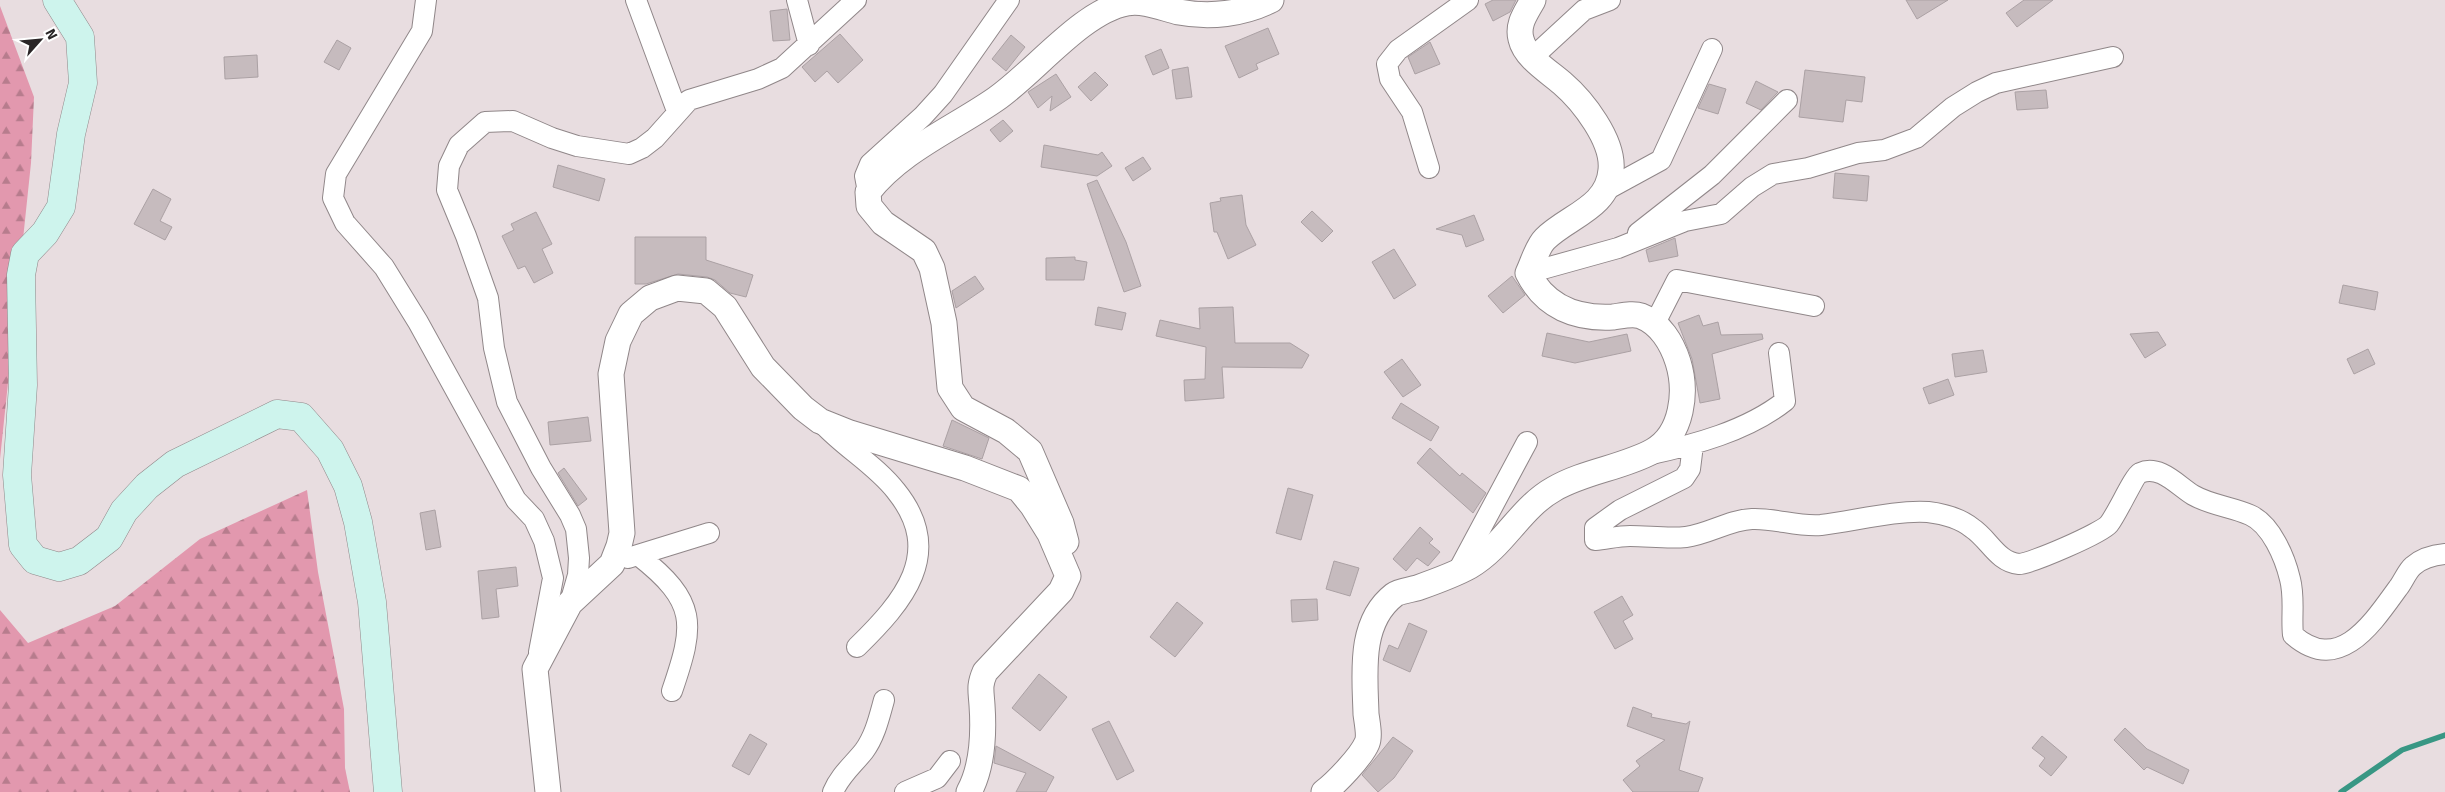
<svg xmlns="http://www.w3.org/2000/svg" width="2445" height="792" font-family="Signika,sans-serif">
<defs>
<pattern id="forest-firs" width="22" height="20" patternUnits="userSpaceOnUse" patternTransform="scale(1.25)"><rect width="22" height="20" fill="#e298ae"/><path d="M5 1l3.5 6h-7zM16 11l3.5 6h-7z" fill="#b77c8d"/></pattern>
</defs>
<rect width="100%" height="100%" fill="#e8dde0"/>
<path fill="url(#forest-firs)" d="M0,6l34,91 -3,66 -31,296z
M307,490l11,82 26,137 1,59 5,24h-350v-182l28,33 87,-37 85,-67z"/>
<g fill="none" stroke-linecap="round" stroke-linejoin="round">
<path stroke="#389784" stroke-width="5.5" d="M2341,792l61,-42 43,-15"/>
</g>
<path fill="#c6bbbe" stroke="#aba1a4" d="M1493,0h23l-6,12 -17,9 -8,-17z
M1906,0h42l-31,19z
M2024,0h29l-36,27 -11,-14z
M787,9l3,31 -17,1 -3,-30z
M1268,28l11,26 -23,10 2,5 -19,9 -14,-32z
M840,34l23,26 -25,23 -11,-12 -12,11 -13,-15z
M1011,35l14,12 -19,24 -14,-12z
M337,40l14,8 -12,22 -15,-8z
M1430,42l10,22 -25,10 -7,-17z
M1161,49l8,19 -16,7 -8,-19z
M257,55l1,22 -33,2 -1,-22z
M1188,67l4,30 -16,2 -4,-29z
M1805,70l60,7 -3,25 -16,-2 -3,22 -44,-5z
M1095,72l13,13 -17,16 -13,-14z
M1056,74l15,23 -21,14 2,-15 -14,12 -10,-16z
M1756,81l22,11 -17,18 -15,-7z
M1709,84l17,5 -8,25 -20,-6z
M2046,90l2,18 -31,2 -2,-18z
M1003,120l10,11 -13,11 -10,-12z
M1044,145l54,10 4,-3 10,14 -15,10 -56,-9z
M1143,157l8,12 -18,12 -8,-13z
M558,165l47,14 -6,22 -46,-14z
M1835,173l34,3 -2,25 -34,-3z
M1097,180l29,62 15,44 -17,6 -37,-108z
M153,189l18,10 -11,22 12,6 -7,13 -31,-16z
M1242,195l4,30 10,20 -28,14 -11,-27h-3l-4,-29 11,-2 -1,-3z
M1312,211l21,20 -11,11 -21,-20z
M536,212l16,32 -10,5 11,24 -19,10 -9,-17 -7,3 -16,-33 12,-6 -3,-6z
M1474,215l10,25 -18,7 -4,-12 -26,-6z
M635,237h71v23l47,15 -7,22 -16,-4 -15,-13 -8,-3 -29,-3 -32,10h-11z
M1675,238l3,18 -29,6 -3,-12z
M1394,249l22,36 -22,14 -22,-37z
M1075,257v3l12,2 -3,18h-38v-22z
M975,276l9,13 -28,19 -4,-17z
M1512,276l13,19 -22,18 -15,-17z
M2343,285l35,7 -3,18 -36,-7z
M1098,307l28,6 -4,17 -27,-5z
M1233,307l2,36h55l19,12 -7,13 -80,-1 2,31 -39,3 -1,-21 21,-1 1,-32 -50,-11 4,-16 40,9 -1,-21z
M1699,315l4,11 15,-4 3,13 41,-1 1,5 -51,15 8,45 -20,4 -8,-44 -14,-36z
M2158,332l8,13 -21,13 -15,-24z
M1547,333l42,9 38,-8 4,17 -56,12 -33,-7z
M2368,349l7,15 -21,10 -7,-15z
M1983,350l4,22 -32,5 -3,-23z
M1402,359l19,26 -18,12 -19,-25z
M1948,379l6,16 -25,9 -6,-16z
M1401,403l38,24 -8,14 -39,-23z
M588,417l3,24 -41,4 -2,-23z
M952,420l37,18 -7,21 -39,-13z
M1430,448l30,28 2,-3 24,20 -13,20 -56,-50z
M564,468l23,31 -9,7 -20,-33z
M1288,488l25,7 -12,45 -25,-7z
M435,510l6,37 -15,3 -6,-37z
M1420,527l13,12 -4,4 11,9 -12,14 -11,-8 -11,13 -13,-12z
M1334,561l25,7 -9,28 -24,-7z
M516,567l2,19 -22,3 3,28 -17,2 -4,-48z
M1622,596l11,19 -10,6 10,18 -18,10 -21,-37z
M1317,599l1,21 -26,2 -1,-22z
M1177,602l26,21 -28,34 -25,-20z
M1409,623l18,8 -17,41 -27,-12 6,-15 9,4z
M1039,674l28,23 -27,34 -28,-23z
M1633,707l19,7 -1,3 35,7 4,-3 -11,49 24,8 -5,14h-65l-10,-12 17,-14 -4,-5 29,-21 -38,-14z
M1109,721l25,50 -17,9 -25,-51z
M2125,728l22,21 42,21 -6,14 -36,-17 -3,3 -30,-30z
M750,734l17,10 -18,31 -17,-9z
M2042,736l25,21 -16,19 -12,-10 6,-8 -13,-10z
M1393,737l20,14 -19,27 -16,14 -16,-17z
M996,746l58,31 -8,15h-30l10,-19 -32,-10z"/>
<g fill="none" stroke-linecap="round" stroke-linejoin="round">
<defs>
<path id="minor" d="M426,0l-4,31 -86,143 -3,24 12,25 39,44 34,55 98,178 18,19 10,22 9,37 -14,74
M636,0l41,111
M797,0l12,45
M1533,57l51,-47 26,-10
M1429,168l-17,-56 -22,-33 -3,-15 11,-14 70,-50
M1606,190l55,-30 51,-111
M868,192l-3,-16 5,-12 53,-48 20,-22 66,-94
M1638,233l74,-58 75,-75
M1528,273l90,-25 67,-27 36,-7 31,-27 21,-13 35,-6 50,-15 26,-3 32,-12 37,-31 24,-15 19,-9 117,-26
M1655,323l22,-43 137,26
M823,424c22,24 53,41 73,67 50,62 7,111 -39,156
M1693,445l-3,24 -6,9 -64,32 -25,18v12c12,-1 23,-4 35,-4 18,0 38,3 56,1 23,-3 43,-17 66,-18 24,-1 45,8 69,6 34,-4 73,-15 107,-13 16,2 32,6 44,16 17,11 25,34 47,36 11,0 83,-31 90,-40 8,-10 25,-48 31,-51 20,-9 38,13 53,22 17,10 39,12 57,20 21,9 35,43 40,64 5,19 1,38 3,56 46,40 79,-11 105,-47 5,-6 9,-17 15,-22 9,-8 21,-11 32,-12
M1647,455c47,-10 100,-24 138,-54l-6,-48
M638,555c60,47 57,69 34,136
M628,558l81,-25
M1458,571l69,-129
M570,603l8,-28 1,-17 -3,-29 -6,-14 -29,-47 -34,-66 -13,-54 -6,-50 -22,-62 -19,-46 2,-24 10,-21 26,-23 28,-1 39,17 25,8 52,8 13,-6 13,-10 34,-38 69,-21 24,-11 74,-68
M833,792c7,-17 20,-27 31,-41 11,-15 15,-33 20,-51
M905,792l32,-14 13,-17"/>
<path id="tertiary" d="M1066,542l-5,-19 -31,-72 -24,-20 -43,-23 -13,-20 -6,-65 -12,-55 -8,-17 -41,-28 -14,-17 -1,-14c33,-42 85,-63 128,-93 39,-27 86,-88 131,-96 17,-3 35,5 52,9 31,6 64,2 92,-12
M548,792l-13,-123 35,-66 42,-39 7,-18 3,-13 -11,-159 7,-33 13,-27 19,-16 27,-10 29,3 19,16 38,60 40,41 17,13 30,12 115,35 54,21 13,16 18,29 18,42 -7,15 -76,81c-6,14 -4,18 -3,33 2,29 1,61 -13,87
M1324,792c12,-9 37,-35 43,-49 3,-7 0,-21 -1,-29 -1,-39 -8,-91 28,-119 5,-4 16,-5 23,-7 17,-6 37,-13 53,-22 34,-20 50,-58 84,-77 31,-18 68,-21 99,-38 30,-17 34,-60 25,-89 -6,-19 -18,-39 -37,-46 -8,-3 -20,0 -28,1 -37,2 -68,-10 -85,-44 5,-10 9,-26 17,-34 23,-23 63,-31 66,-69 3,-29 -28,-69 -49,-87 -14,-12 -37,-26 -41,-44 -4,-15 5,-26 12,-39"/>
<path id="secondary" d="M57,0l23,37 3,46 -12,51 -10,73 -16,26 -20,21 -4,21 2,110 -6,90 6,70 12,15 24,7 20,-6 30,-23 15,-27 23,-25 28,-22 102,-50 24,3 29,33 18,36 10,36 14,80 16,190"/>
</defs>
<use href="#minor" stroke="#908789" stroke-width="22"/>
<use href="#tertiary" stroke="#908789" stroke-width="27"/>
<use href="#secondary" stroke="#908789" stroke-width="29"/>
<use href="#minor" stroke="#fff" stroke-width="20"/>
<use href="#tertiary" stroke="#fff" stroke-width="25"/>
<use href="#secondary" stroke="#cef4ed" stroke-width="28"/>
</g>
<g transform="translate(40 40) rotate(63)" stroke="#ffffff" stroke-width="4" paint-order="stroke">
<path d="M0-4L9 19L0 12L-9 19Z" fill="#292526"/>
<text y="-8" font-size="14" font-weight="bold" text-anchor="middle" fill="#292526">N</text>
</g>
</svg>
